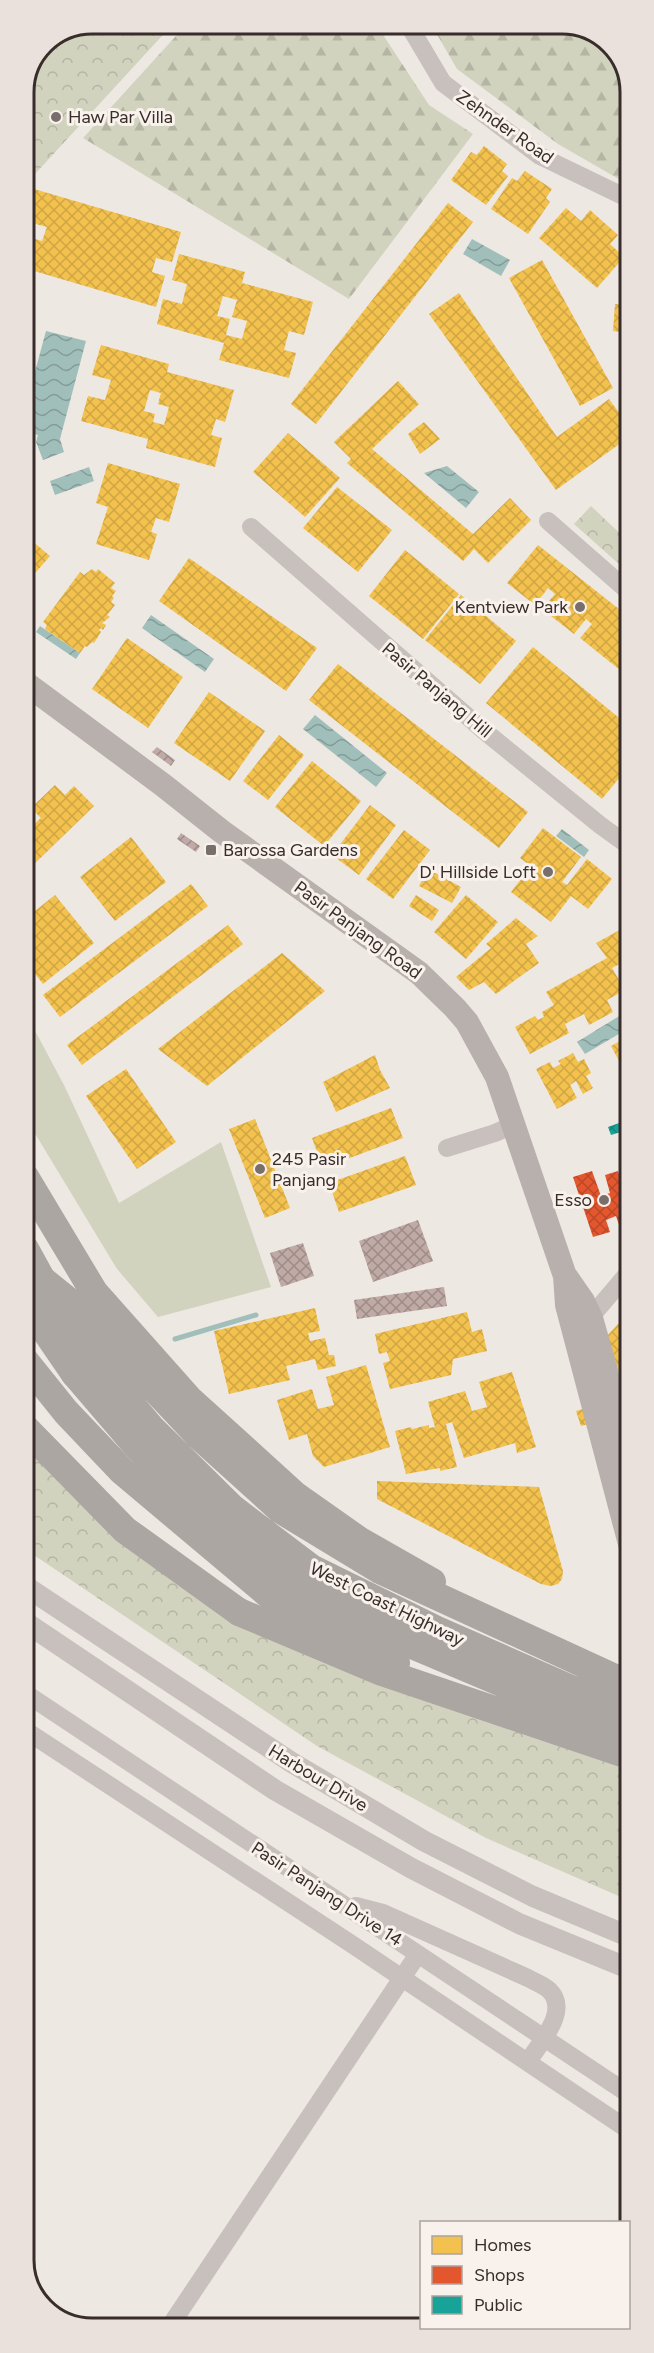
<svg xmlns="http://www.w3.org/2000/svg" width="654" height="2353" font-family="Figtree,sans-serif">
<defs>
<pattern id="forest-firs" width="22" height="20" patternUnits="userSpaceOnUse" patternTransform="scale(1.5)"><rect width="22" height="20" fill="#d1d3be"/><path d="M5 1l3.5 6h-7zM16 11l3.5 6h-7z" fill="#b4b5a3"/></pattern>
<pattern id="park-crowns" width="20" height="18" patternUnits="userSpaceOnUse" patternTransform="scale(1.5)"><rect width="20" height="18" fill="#d1d3be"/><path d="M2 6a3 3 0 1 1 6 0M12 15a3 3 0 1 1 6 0" fill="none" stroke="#b4b5a3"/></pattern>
<pattern id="water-waves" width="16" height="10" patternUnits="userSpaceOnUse" patternTransform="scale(1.5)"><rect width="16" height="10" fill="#a1bfba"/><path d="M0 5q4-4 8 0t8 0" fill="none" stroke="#849c97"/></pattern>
<pattern id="homes-cross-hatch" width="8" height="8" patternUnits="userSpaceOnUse" patternTransform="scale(1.5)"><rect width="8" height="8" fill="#f2c14e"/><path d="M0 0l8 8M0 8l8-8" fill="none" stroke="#d0a644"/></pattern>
<pattern id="shops-cross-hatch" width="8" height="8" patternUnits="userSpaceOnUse" patternTransform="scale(1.5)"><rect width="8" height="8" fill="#e4572e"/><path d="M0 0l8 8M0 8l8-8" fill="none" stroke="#ba4827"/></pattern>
<pattern id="public-cross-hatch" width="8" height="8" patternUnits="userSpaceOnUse" patternTransform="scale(1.5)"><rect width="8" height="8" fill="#17a398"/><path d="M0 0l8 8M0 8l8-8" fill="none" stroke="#16857c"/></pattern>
<pattern id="building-cross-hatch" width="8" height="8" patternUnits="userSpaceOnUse" patternTransform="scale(1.5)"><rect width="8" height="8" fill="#c0aaa6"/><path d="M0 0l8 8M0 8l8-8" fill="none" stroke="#9d8b87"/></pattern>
</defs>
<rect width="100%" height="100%" fill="#eee8e3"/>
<path fill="#d1d3be" d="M25,1012l39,73 55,118 102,-61 50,145 -113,30 -41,-48 -92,-152z"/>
<path fill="url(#forest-firs)" d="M198,24h178l53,81 44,29 -124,165 -266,-161 102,-112z
M431,24l139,1 37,16 22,38v106l-71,-41 -101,-75z"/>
<path fill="url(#park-crowns)" d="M93,24h80l-149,162v-93l20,-49z
M591,506l38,36v31l-55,-49z
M25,1445l179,154 426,170v132l-144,-63 -169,-92 -292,-197z"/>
<path fill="url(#water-waves)" d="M472,239l38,21 -9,16 -38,-22z
M46,331l40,10 -26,98 4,13 -21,8 -7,-18 2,-7 -14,-3v-20z
M447,466l32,26 -13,16 -42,-35z
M89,467l5,14 -39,14 -5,-14z
M151,615l63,44 -9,13 -63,-44z
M40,626l40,27 -4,6 -40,-27z
M315,715l72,58 -11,14 -73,-58z
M562,829l27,21 -5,7 -28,-21z
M629,1010v18l-44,26 -8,-12z"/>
<path fill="url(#homes-cross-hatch)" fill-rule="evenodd" d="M484,146l23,18 -5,7 6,5 -22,29 -35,-25 20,-28 6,3z
M525,171l27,18 -6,9 4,4 -22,32 -37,-25 21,-31 5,3z
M34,189l147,43 -9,30 -16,-4 -4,14 13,4 -9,31 -132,-39v-32l18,5 5,-14 -22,-6z
M448,203l25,19 -157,202 -25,-20z
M566,208l15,13 9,-11 28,25 -8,9 14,13 -27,31 -58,-50z
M179,254l66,18 -3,11 71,19 -9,33 -15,-4 -5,19 12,3 -7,25 -70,-18 5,-17 -67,-19 6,-25 19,5 5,-20 -15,-4zM223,296l14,4 -5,17 15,4 -5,18 -16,-4 4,-16 -13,-3z
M542,260l71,128 -33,18 -71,-128z
M24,292l10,3 -9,31h-1z
M459,293l98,144 52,-38 20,27v11l-73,53 -127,-176z
M615,304l14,1v28l-16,-2z
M101,345l68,19 -2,8 67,18 -9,32 -9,-3 -5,16 11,3 -7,29 -69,-19 2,-9 -67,-18 7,-25 17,4 6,-20 -19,-5zM150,390l11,3 -3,11 11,3 -5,18 -11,-3 2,-8 -11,-3z
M398,381l21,23 -47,45 101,85 37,-36 21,22 -43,43 -14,-14 -11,12 -116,-98 4,-4 -17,-17z
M424,422l16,17 -20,15 -12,-20z
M288,433l52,45 -35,39 -52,-45z
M108,463l72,21 -11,38 -13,-4 -5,14 6,2 -8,26 -53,-16 12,-37 -12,-4z
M337,487l55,43 -34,42 -55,-44z
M24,534l26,22 -26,30z
M538,545l91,72v41l-9,12 -40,-32 12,-14 -6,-5 -12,15 -32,-25 13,-15 -7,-6 -13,17 -28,-22z
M405,550l54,44 -36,45 -54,-43z
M189,558l128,90 -31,43 -127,-90z
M92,569l4,3 2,-3 17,14 -4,5 5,3 -4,5 2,2 -3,4 4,3 -8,10 3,2 -8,6 4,2 -3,5 -2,-2 -2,2 2,2 -7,11 -2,-1 -5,5 -2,-1 -5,7 -35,-24 2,-4 -4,-3 37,-50 4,3z
M461,595l55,46 -36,43 -55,-44z
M127,638l56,39 -35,51 -56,-39z
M533,647l96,79v40l-27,33 -116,-96z
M338,664l190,148 -29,36 -190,-148z
M209,692l56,39 -35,50 -56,-38z
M279,735l25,20 -36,45 -25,-19z
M312,761l49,40 -37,45 -49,-39z
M55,785l10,10 9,-9 20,20 -69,67 -1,-40 17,-15 -10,-10z
M370,805l26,20 -37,50 -27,-20z
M543,828l38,29 -19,25 5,3 20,-26 25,20 -24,30 -17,-13 -20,26 -40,-30 20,-26 -11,-8z
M404,830l26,20 -37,49 -27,-20z
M131,837l35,45 -51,39 -35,-44z
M428,869l33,18 -9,16 -33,-17z
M191,884l17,22 -148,111 -17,-22z
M55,895l39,48 -51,41 -18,-23v-42z
M416,895l23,15 -7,11 -23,-15z
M466,895l32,27 -32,37 -32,-27z
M516,918l22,18 -12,8 13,19 -43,31 -12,-12 -15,8 -13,-13 35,-29 -5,-4z
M228,925l15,19 -161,121 -15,-20z
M629,925v34l-17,9 13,22 -18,10 6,12 -24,13 -5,-11 -19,10 4,9 -39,21 -15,-27 20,-11 3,4 6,-3 -2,-5 12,-7 -8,-13 61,-34 -11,-15z
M282,953l43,38 -118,95 -49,-37z
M629,1036v39l-2,1 -16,-30z
M573,1053l5,9 6,-3 7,14 -5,3 7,12 -10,6 -7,-13 -6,4 7,13 -20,11 -21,-40 14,-7 3,6 8,-4 -3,-3z
M375,1055l5,15 10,18 -54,24 -13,-30z
M126,1069l50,73 -39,27 -51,-73z
M391,1108l12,30 -80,30 -11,-30z
M255,1119l35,89 -25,10 -36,-89z
M405,1156l11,29 -77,27 -10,-29z
M315,1308l5,23 -12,2 2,8 15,-3 4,17h5l2,11 -18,4 -3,-11 -29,7 4,14 -61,14 -15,-63z
M467,1312l5,20 10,-3 5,22 -34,8 -2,16 -61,14 -7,-26 7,-2 -3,-9 -8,2 -4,-20z
M629,1312v89l-22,-65z
M366,1365l24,82 -66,20 -11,-11 -6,-22 -18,6 -12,-40 35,-11 6,20 16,-4 -8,-28z
M512,1372l24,75 -19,6 -2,-10 -51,15 -12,-36 -6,2 11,43 -17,4v-3l-34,6 -11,-43 16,-4 1,2 17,-4v3l6,-1 -7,-25 37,-11 7,20 15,-4 -8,-25z
M583,1409l5,15 -7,2 -5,-15z
M377,1481l162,6 24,84 -1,8 -4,5 -7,2 -10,-2 -164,-85z"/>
<path fill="url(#shops-cross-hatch)" d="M592,1171l9,25 9,-3 -5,-18 13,-4 11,34v20l-9,3 -4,-12 -10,4 4,12 -17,5 -20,-60z"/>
<path fill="url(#public-cross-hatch)" d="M629,1113v33l-5,-15 -13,4 -3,-8 14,-5z"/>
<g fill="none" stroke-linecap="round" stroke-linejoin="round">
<path stroke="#a1bfba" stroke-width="5" d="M175,1339l81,-24"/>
</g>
<path fill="url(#building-cross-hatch)" d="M157,747l18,13 -4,6 -19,-14z
M181,833l19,13 -4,6 -19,-13z
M418,1220l15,41 -60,21 -14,-41z
M303,1243l11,33 -33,11 -11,-34z
M444,1287l3,19 -90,13 -3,-19z"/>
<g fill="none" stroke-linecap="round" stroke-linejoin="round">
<path stroke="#c7c0bd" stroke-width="18" d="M408,24l35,59 97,73 89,43
M548,521l81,71
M251,527l232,203 117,95 29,21
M447,1148l48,-15 20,-9
M584,1325l45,-53
M25,1693l605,402
M25,1730l325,213 280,188
M356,1906l27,7 145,65c7,4 16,7 21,12 22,21 -10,53 -21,72
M168,2329l250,-375"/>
<path stroke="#c7c0bd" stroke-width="21" d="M25,1586l266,176 133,79 108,55 98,41
M25,1622l250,168 136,78 109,56 110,45"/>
<path stroke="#b8b0ad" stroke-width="24" d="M24,682l139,103 58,46 198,142 36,35 12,14 30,55 68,199 2,29 63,239
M567,1278l16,23 8,17 38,134"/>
<path stroke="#aca6a2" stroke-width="28" d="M25,1177l69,115 95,107 107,97 64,45 72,41
M25,1249l17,31 53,82
M25,1301l50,73
M25,1361l41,51 56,59 158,133 94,51 22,8
M25,1428l100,102 114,82"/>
<path stroke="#aca6a2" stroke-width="28" d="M25,1266l57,46 115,122 84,76 99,60 250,115
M95,1362l57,67 80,79 79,60 126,62 134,59 59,21
M75,1374l59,69 79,84 84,58 113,59 220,93
M239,1612l143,60 240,81"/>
</g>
<g fill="#786e6b" stroke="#f9f1ec" stroke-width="2">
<circle cx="56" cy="117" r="6"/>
<circle cx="580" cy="607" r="6"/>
<rect x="205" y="844" width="12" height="12" rx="3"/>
<circle cx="548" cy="872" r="6"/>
<circle cx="260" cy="1169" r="6"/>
<circle cx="604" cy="1200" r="6"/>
</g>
<g text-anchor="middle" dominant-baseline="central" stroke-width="6" stroke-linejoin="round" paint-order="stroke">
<g font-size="18" fill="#382d2a" stroke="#f9f1ec" text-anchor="start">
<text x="68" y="117">Haw Par Villa</text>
<text x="568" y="607" text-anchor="end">Kentview Park</text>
<text x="223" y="850">Barossa Gardens</text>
<text x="536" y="872" text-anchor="end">D' Hillside Loft</text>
<text x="272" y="1159">245 Pasir<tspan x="272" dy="21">Panjang</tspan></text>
<text x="592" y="1200" text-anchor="end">Esso</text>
</g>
<g font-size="18" fill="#382d2a" stroke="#f9f1ec">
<text transform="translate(505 127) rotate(35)">Zehnder Road</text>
<text transform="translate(437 690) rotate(40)">Pasir Panjang Hill</text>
<text transform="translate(358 930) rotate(36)">Pasir Panjang Road</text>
<text transform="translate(387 1604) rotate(26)">West Coast Highway</text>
<text transform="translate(318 1778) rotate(31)">Harbour Drive</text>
<text transform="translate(327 1894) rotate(33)">Pasir Panjang Drive 14</text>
</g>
</g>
<path d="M0 0H654V2353H0ZM92 34H562A58 58 0 0 1 620 92V2260A58 58 0 0 1 562 2318H92A58 58 0 0 1 34 2260V92A58 58 0 0 1 92 34Z" fill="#eae1dc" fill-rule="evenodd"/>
<path fill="none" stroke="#382d2a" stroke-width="3" d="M92 34H562A58 58 0 0 1 620 92V2260A58 58 0 0 1 562 2318H92A58 58 0 0 1 34 2260V92A58 58 0 0 1 92 34Z"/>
<rect x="420" y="2221" width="210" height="108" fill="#f9f1ec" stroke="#aca39e" stroke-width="1.5"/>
<rect x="432" y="2236" width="30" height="18" fill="#f2c14e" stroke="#aca39e" stroke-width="1.5"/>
<text x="474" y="2251" font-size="18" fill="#382d2a">Homes</text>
<rect x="432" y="2266" width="30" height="18" fill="#e4572e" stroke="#aca39e" stroke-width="1.5"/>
<text x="474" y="2281" font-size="18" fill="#382d2a">Shops</text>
<rect x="432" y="2296" width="30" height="18" fill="#17a398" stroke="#aca39e" stroke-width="1.5"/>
<text x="474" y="2311" font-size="18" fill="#382d2a">Public</text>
</svg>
